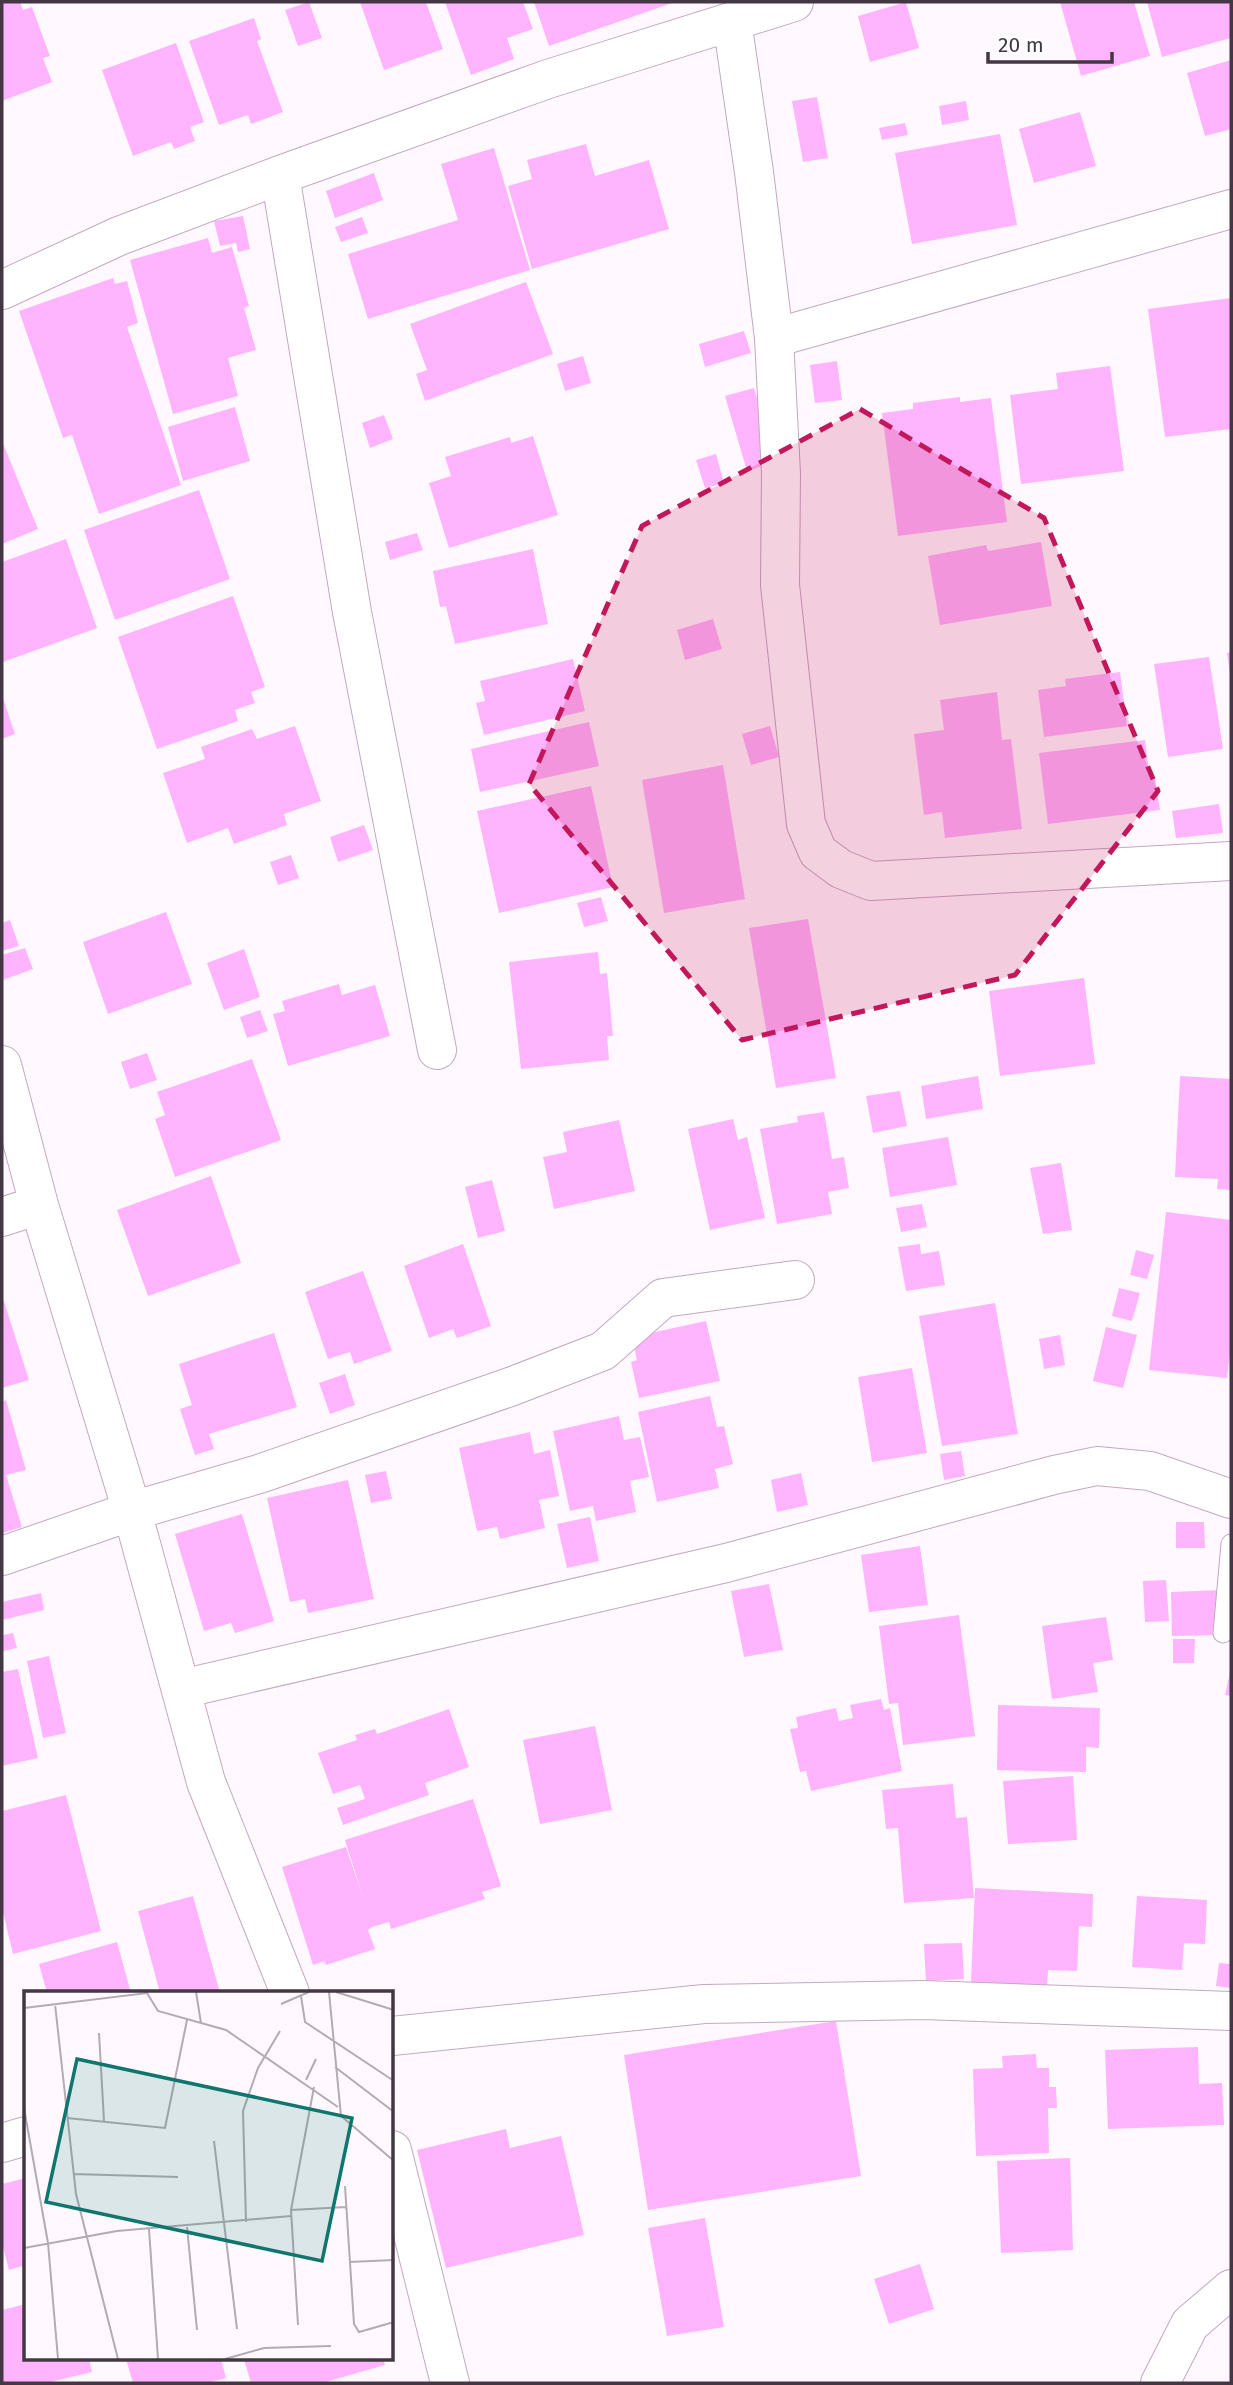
<svg xmlns="http://www.w3.org/2000/svg" width="1233" height="2385" font-family="'Fira Sans',sans-serif">
<rect width="100%" height="100%" fill="#fff9ff"/>
<path fill="#ffb4fd" d="M2,2h18l3,8 9,-3 18,49 -7,2 9,24 -50,19z
M309,2l13,36 -24,8 -13,-36z
M360,2h66l17,47 -59,21z
M445,2h78l10,27 -26,9 7,21 -43,16z
M534,2h141l-126,44z
M906,2l13,46 -49,14 -12,-46z
M1060,2h74l16,54 -69,20z
M1147,2h84v36l-69,19z
M254,18l7,21 -4,2 26,71 -32,12 -3,-9 -29,10 -30,-84z
M176,43l28,79 -14,5 5,14 -21,8 -3,-7 -38,14 -31,-86z
M1231,60v69l-26,7 -18,-63z
M817,97l11,61 -25,4 -11,-61z
M966,101l3,19 -27,5 -3,-19z
M1080,112l16,54 -62,17 -15,-54z
M905,123l3,12 -26,5 -3,-12z
M1000,134l17,91 -105,19 -17,-91z
M586,144l9,32 54,-16 20,69 -137,40 -24,-83 24,-7 -5,-19z
M494,148l36,122 -162,49 -20,-65 110,-34 -17,-56z
M374,173l9,27 -48,18 -9,-27z
M243,216l7,33 -12,3 -2,-9 -16,3 -6,-25z
M362,217l6,16 -27,9 -6,-15z
M208,238l4,15 20,-6 17,59 -5,2 12,42 -28,8 10,38 -65,18 -43,-154z
M113,278l2,6 12,-3 11,42 -11,4 54,158 -82,29 -27,-79 -9,3 -44,-127z
M526,282l27,72 -128,47 -9,-27 11,-4 -17,-46z
M1231,298v131l-66,8 -17,-128z
M744,331l7,22 -46,14 -6,-23z
M583,356l8,27 -26,8 -8,-27z
M837,361l5,39 -27,3 -5,-38z
M1110,366l14,105 -103,13 -11,-89 48,-6 -2,-16z
M754,388l21,74 -28,9 -22,-75z
M960,397v5l31,-4 16,124 -109,14 -16,-123 31,-4v-6z
M235,407l15,54 -67,20 -15,-54z
M384,415l9,24 -23,9 -8,-25z
M533,436l25,79 -109,33 -20,-65 22,-7 -6,-19 65,-20 1,6z
M2,441l36,88 -36,15z
M716,454l8,29 -19,5 -9,-28z
M199,490l31,89 -115,41 -31,-90z
M417,533l6,17 -33,10 -5,-18z
M66,539l31,89 -94,34 -1,-100z
M1041,542l11,64 -112,19 -12,-69 58,-11 2,6z
M533,549l15,75 -93,20 -9,-38 -6,1 -7,-36z
M233,596l32,91 -14,5 4,11 -20,7 3,11 -81,28 -39,-112z
M713,619l9,30 -37,11 -8,-30z
M1231,652v21h-1l-3,-20z
M1209,657l14,92 -55,8 -14,-93z
M573,659l12,52 -101,24 -8,-32 9,-2 -5,-20z
M1120,672l7,54 -83,11 -6,-47 28,-4 -1,-7z
M997,692l5,48 9,-1 11,90 -77,9 -3,-26 -18,3 -10,-81 30,-4 -4,-30z
M2,695l13,39 -13,5z
M589,722l10,44 -119,26 -9,-43z
M295,726l26,75 -37,13 3,11 -53,19 -6,-16 -41,15 -24,-70 42,-14 -4,-12 51,-18 5,10z
M770,726l9,31 -28,8 -9,-31z
M1145,740l5,39 5,-1 5,32 -112,14 -9,-71z
M723,765l22,134 -81,14 -22,-133z
M591,786l22,101 -114,26 -22,-102z
M1219,804l4,29 -47,5 -4,-27z
M364,825l9,25 -35,12 -8,-25z
M291,855l8,23 -21,7 -8,-23z
M601,897l7,24 -24,6 -7,-24z
M166,912l26,72 -84,30 -25,-72z
M808,919l28,159 -60,10 -27,-160z
M10,920l9,26 -17,5v-28z
M25,948l8,21 -30,11 -1,-25z
M244,949l16,48 -36,13 -17,-47z
M598,952l2,22 7,-1 6,63h-6l2,24 -88,9 -12,-107z
M1084,978l11,86 -95,12 -11,-85z
M339,984l3,11 33,-10 15,51 -102,30 -15,-52 12,-3 -3,-10z
M260,1010l8,21 -21,7 -7,-21z
M147,1053l10,27 -27,9 -9,-27z
M252,1059l29,81 -106,37 -20,-58 10,-4 -8,-23z
M978,1076l5,33 -57,10 -5,-33z
M1180,1076l51,3v111l-14,-1 1,-10 -43,-2z
M900,1091l7,35 -34,7 -7,-37z
M824,1112l8,47 12,-2 5,31 -21,4 4,22 -55,10 -17,-95 38,-7 -1,-6z
M733,1119l5,21 9,-3 18,81 -55,12 -22,-101z
M619,1120l16,71 -81,18 -11,-52 24,-5 -4,-20z
M948,1137l9,48 -67,12 -8,-49z
M1061,1163l11,67 -29,4 -13,-66z
M211,1176l30,87 -93,33 -31,-86z
M492,1180l13,51 -27,7 -13,-51z
M922,1204l5,23 -26,5 -5,-24z
M1166,1212l65,8v124l-4,34 -78,-8z
M463,1244l28,82 -34,12 -4,-9 -24,9 -25,-72z
M920,1244l1,10 18,-3 6,34 -39,6 -8,-44z
M1136,1250l18,5 -7,24 -17,-4z
M363,1271l29,80 -38,13 -4,-12 -22,7 -23,-67z
M1119,1288l21,5 -8,28 -20,-5z
M2,1295l27,85 -27,8z
M995,1303l23,131 -76,12 -23,-130z
M706,1321l14,60 -81,17 -8,-36 6,-2 -5,-23z
M1106,1327l31,8 -14,53 -30,-7z
M274,1333l23,74 -88,27 5,15 -19,6 -15,-46 12,-4 -13,-41z
M1060,1335l5,30 -21,4 -5,-30z
M912,1368l15,85 -55,9 -14,-85z
M345,1374l10,31 -25,9 -11,-31z
M710,1396l7,31 7,-1 9,38 -18,5 4,19 -62,14 -19,-90z
M6,1400l20,70 -20,5 16,52 -20,6v-131z
M619,1416l5,24 16,-3 9,40 -19,4 6,31 -40,9 -3,-15 -23,5 -17,-80z
M530,1432l4,22 16,-4 9,46 -20,4 6,28 -45,11 -3,-12 -20,4 -18,-83z
M961,1451l4,25 -21,4 -4,-26z
M386,1471l6,28 -21,4 -6,-28z
M801,1473l7,32 -31,7 -6,-32z
M348,1480l26,119 -66,14 -3,-14 -15,3 -23,-104z
M242,1514l32,107 -39,12 -4,-10 -27,8 -29,-97z
M590,1517l9,44 -32,7 -10,-44z
M1176,1522h28l1,26h-29z
M920,1546l8,59 -59,7 -8,-57z
M1166,1580l3,41 -24,1 -2,-41z
M769,1584l14,66 -39,7 -13,-66z
M1221,1590l1,45 -50,1 -1,-44z
M41,1593l3,17 -42,10v-18z
M959,1615l16,121 -72,9 -5,-42 -9,1 -10,-78z
M1106,1617l7,43 -20,3 5,29 -46,7 -10,-73z
M13,1633l4,15 -14,3 -1,-16z
M1173,1639h22l-1,24h-21z
M49,1656l17,77 -23,5 -16,-77z
M18,1669l20,89 -36,8v-94z
M1230,1673h1v23l-6,-1z
M881,1699l3,11 6,-2 12,63 -91,20 -5,-20 -6,1 -10,-43 8,-1 -2,-11 40,-9 3,13 14,-3 -3,-13z
M998,1705l102,3 -1,40 -13,-1v25l-89,-2z
M449,1709l20,58 -44,16 4,12 -86,30 -6,-17 28,-9 -5,-14 -27,9 -15,-41 39,-13 -2,-5 20,-6 2,5z
M595,1726l17,84 -72,14 -17,-84z
M1073,1776l4,64 -69,4 -5,-63z
M953,1784l3,34 11,-1 7,81 -70,5 -6,-75 -12,1 -4,-39z
M66,1795l35,136 -88,23 -11,-46v-97z
M473,1799l28,87 -19,6 3,7 -94,30 -2,-7 -17,5 -4,3 7,19 -49,16 -2,-4 -11,4 -31,-98 64,-20 17,50 -18,-57z
M975,1888l118,6 -1,33 -13,-1 -2,45 -29,-1 -1,16 -76,-4z
M193,1896l27,97h-60l-22,-82z
M1137,1896l70,4 -2,44 -21,-1 -2,27 -50,-3z
M117,1942l14,51h-84l-8,-29z
M962,1943l2,36 -38,2 -2,-37z
M1219,1963l12,1v24l-15,-2z
M836,2021l25,155 -213,34 -24,-155z
M1198,2047l1,37 23,-1 2,42 -116,4 -3,-79z
M1036,2054l1,14h12v19h7l1,21h-9l1,45 -73,3 -3,-87 30,-1 -1,-12z
M506,2129l4,19 51,-12 23,99 -138,33 -29,-118z
M1070,2158l3,92 -72,3 -4,-92z
M26,2178v87l-17,5 -7,-27v-59z
M705,2218l19,109 -57,9 -19,-108z
M920,2264l14,45 -45,15 -15,-45z
M26,2304v55h63l3,13 -46,11h-44v-73z
M126,2359h95l5,19 -19,5h-74z
M244,2359h139l2,6 -63,18h-71z"/>
<g fill="none" stroke-linecap="round" stroke-linejoin="round">
<defs>
<path id="service" d="M1223,1633l8,-89"/>
<path id="minor" d="M732,21l22,151 20,166 7,136 -1,111 26,239 12,28 23,17 30,12 360,-20
M280,175l72,437 85,438
M2,290l117,-54 161,-61 268,-96 246,-77
M774,338l457,-129
M2,1065l37,140 93,306 74,271 84,211
M2,1217l37,-12
M2,1556l130,-45 127,-37 251,-87 93,-36 60,-53 132,-18
M181,1689l545,-126 328,-88 43,-9 53,5 81,28
M392,2036l312,-32 220,-4 307,11
M2,2143l24,-7
M392,2150l58,233
M1160,2383l30,-59 41,-35"/>
</defs>
<use href="#service" stroke="#c3a8c2" stroke-width="21"/>
<use href="#minor" stroke="#c3a8c2" stroke-width="40"/>
<use href="#service" stroke="#fff" stroke-width="19"/>
<use href="#minor" stroke="#fff" stroke-width="38"/>
</g>
<path fill="#c2185b" fill-opacity="0.2" stroke="#c2185b" stroke-width="5" stroke-dasharray="14 9" stroke-linejoin="round" d="M860,409l184,109 114,273 -143,184 -273,65 -213,-256 113,-258z"/>
<g transform="translate(24 1991)">
<rect width="369" height="369" fill="#fff9ff"/>
<path fill="none" stroke="#b3abb3" stroke-width="2" d="M172,1l5,31M305,1l12,124 53,45M312,1l58,18M277,5l4,26 89,59M31,13l21,190 42,165M257,13l28,-12M0,17l123,-15 11,18 68,19 112,77M75,42l5,88M311,76l59,45M282,89l10,-21M0,117l24,135 10,116M43,127l98,10 22,-108M190,150l23,188M49,183l105,3M321,195l9,138 5,8 35,-10M267,219l55,-3M222,231l-3,-111 15,-43 22,-37M163,236l10,103M125,238l9,130M0,257l93,-17 174,-15M325,271l45,-2M274,334l-7,-115 23,-123M201,368l39,-11 67,-2"/>
<path fill="#0f766e" fill-opacity="0.15" stroke="#0f766e" stroke-width="3.5" d="M53,68l275,59 -30,143 -276,-59z"/>
<rect width="369" height="369" fill="none" stroke="#423742" stroke-width="3.5"/>
</g>
<rect width="1233" height="2385" fill="none" stroke="#423742" stroke-width="7"/>
<path d="M988 52v10h124v-10" fill="none" stroke="#423742" stroke-width="3.5"/>
<text x="998" y="52" font-size="21" fill="#423742" stroke="#ffffff" stroke-width="5" paint-order="stroke">20 m</text>
</svg>
